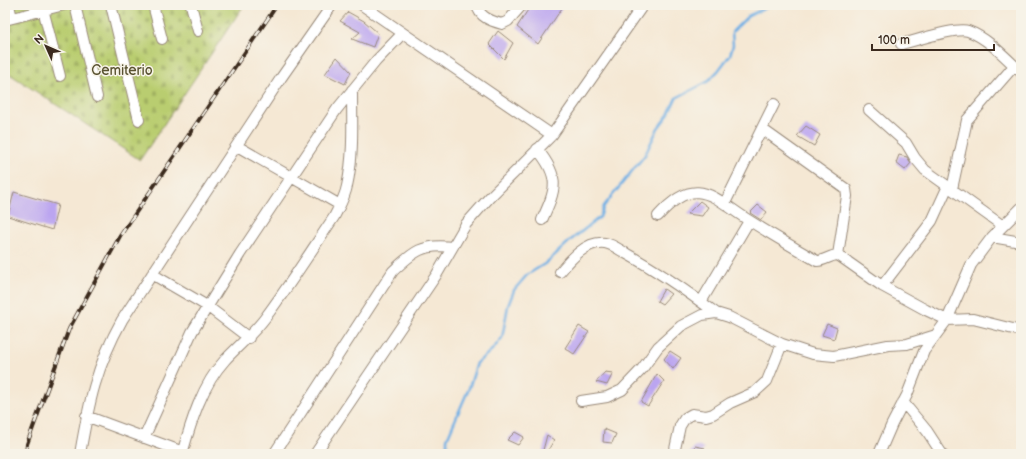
<svg xmlns="http://www.w3.org/2000/svg" width="1026" height="459" font-family="'Balsamiq Sans',sans-serif">
<defs>
<pattern id="cemetery-stones" width="16" height="16" patternUnits="userSpaceOnUse"><rect width="16" height="16" fill="#b9cd70"/><path d="M2 7V4a2 2 0 0 1 4 0v3zM10 15v-3a2 2 0 0 1 4 0v3z" fill="#a0b061"/></pattern>
</defs>
<rect width="100%" height="100%" fill="#f7f3e8"/>
<filter id="ink" filterUnits="userSpaceOnUse"><feTurbulence type="fractalNoise" baseFrequency=".025" numOctaves="2"/><feDisplacementMap in="SourceGraphic" scale="8" xChannelSelector="R" yChannelSelector="G"/><feConvolveMatrix kernelMatrix="1 2 1 2 8 2 1 2 1" color-interpolation-filters="sRGB"/></filter>
<filter id="wash" filterUnits="userSpaceOnUse"><feTurbulence type="fractalNoise" baseFrequency=".012" numOctaves="4" result="noise"/><feDisplacementMap in="SourceGraphic" scale="16" xChannelSelector="R" yChannelSelector="G"/><feGaussianBlur stdDeviation="0.9" result="paint"/><feColorMatrix in="noise" values="0 0 0 0 0 0 0 0 0 0 0 0 0 0 0 0 0 1.4 0 .05"/><feComposite in="paint" operator="in"/></filter>
<g filter="url(#wash)">
<rect width="100%" height="100%" fill="#f5e8d4"/>
<path fill="url(#cemetery-stones)" stroke="#7a7c47" d="M5,5h239l-104,155 -135,-89z"/>
<g fill="none" stroke-linecap="round" stroke-linejoin="round">
<path stroke="#72b1e5" stroke-width="2.5" d="M445,454l2,-3v-12l22,-51 8,-25 16,-14 9,-11 6,-32 6,-16 13,-15 19,-12 25,-23 29,-23 4,-11 41,-51 13,-27 10,-13 8,-17 31,-16 11,-11 12,-16 3,-10 -1,-13 16,-16 24,-11"/>
</g>
<g id="blocks">
<path fill="#bba5f0" d="M531,5h33l-26,39 -21,-17z
M348,12l16,9 14,12 -5,14 -21,-8 8,-7 -20,-11z
M498,31l15,12 -9,16 -15,-15z
M337,57l14,15 -6,12 -20,-10z
M806,126l14,9 -6,11 -17,-10z
M899,155l8,2 4,6 -6,7 -9,-7z
M14,192l44,13 -6,25 -44,-14z
M700,201l8,6 -6,9 -15,-2z
M758,205l9,7 -6,8 -11,-7z
M664,289l7,5 -9,10 -5,-3z
M827,324l10,4 -3,11 -12,-4z
M579,326l10,6 -15,22 -9,-6z
M670,351l11,7 -8,11 -9,-10z
M605,372l8,1 -6,12 -11,-3z
M657,374l7,7 -16,25 -7,-4z
M604,429l12,5 -4,9 -9,-1z
M515,432l9,5 -6,8 -11,-5z
M547,435l7,5 -8,14h-4z
M695,446l10,2 -5,6h-11z"/>
</g>
</g>
<g filter="url(#ink)">
<use href="#blocks" fill-opacity="0" stroke="#988979" stroke-width="1"/>
<g fill="none" stroke-linecap="round" stroke-linejoin="round">
<defs>
<path id="minor" d="M9,5l3,13
M42,5l18,71
M75,5l22,92
M111,5l28,115
M153,5l9,34
M191,5l7,26
M362,5l190,130
M477,5c2,12 14,16 25,19l6,-3 14,-16
M5,20l59,-15
M901,44c14,-3 55,-17 67,-13 20,7 38,27 53,41
M869,110l37,33 9,15 10,12 78,56
M762,129l84,60 1,7 -9,59
M237,146l103,59
M537,149c24,29 19,40 5,71
M952,189l15,-69 47,-54
M725,203l49,-99
M658,216c39,-44 55,-18 92,5 22,14 45,27 67,40 8,0 13,-6 21,-6l44,31 44,24 21,10 26,-1 48,12
M992,237l29,5
M560,272c10,-12 27,-32 45,-29 7,1 15,7 22,11 31,17 61,38 89,59
M152,274l55,32 42,32
M882,286l50,-65 16,-35
M701,302l48,-81
M581,401l26,-4 15,-7 20,-21 16,-22 23,-21 21,-11 14,-2 13,4 53,27 31,10 21,2 54,-11 19,-1 29,-9
M903,402l24,29 15,23
M86,416l97,36
M144,438l48,-106 48,-78 97,-145 39,-48 27,-28
M675,449l5,-23 5,-8 7,-4 14,2 7,-2 17,-11 25,-11 12,-11 15,-37
M80,454c9,-52 16,-87 42,-134l159,-242 51,-73
M182,454c9,-32 20,-69 43,-94 13,-14 28,-26 40,-42 24,-32 46,-67 69,-101 5,-10 11,-20 13,-31 7,-31 5,-64 5,-96
M274,454l119,-183c20,-19 30,-28 59,-24
M315,454l122,-180 29,-50 23,-26 63,-63 91,-130
M879,454l13,-30 15,-29 17,-44 23,-31 24,-55 21,-28 29,-29"/>
</defs>
<use href="#minor" stroke="#988979" stroke-width="12"/>
<use href="#minor" stroke="#fff" stroke-width="10"/>
<defs>
<path id="rail" d="M26,454l1,-10 42,-115 51,-93 157,-231"/>
</defs>
<use href="#rail" stroke="#3b2a1e" stroke-width="4"/>
<use href="#rail" stroke="#f7f3e8" stroke-width="2.5" stroke-dasharray="8" stroke-linecap="butt"/>
</g>
</g>
<g text-anchor="middle" dominant-baseline="central" stroke-width="3" stroke-linejoin="round" paint-order="stroke">
<g font-size="14" fill="#5a5332" stroke="#f7f3e8">
<text x="122" y="70">Cemiterio</text>
</g>
</g>
<rect width="1026" height="459" fill="none" stroke="#f7f3e8" stroke-width="20"/>
<g transform="translate(46 46) rotate(315)" stroke="#f7f3e8" stroke-width="3" paint-order="stroke">
<path d="M0-3L7 15L0 10L-7 15Z" fill="#3b2a1e"/>
<text y="-6" font-size="11" font-weight="bold" text-anchor="middle" fill="#3b2a1e">N</text>
</g>
<path d="M872 44v6h122v-6" fill="none" stroke="#3b2a1e" stroke-width="2"/>
<text x="878" y="44" font-size="12" fill="#3b2a1e" stroke="#f7f3e8" stroke-width="3" paint-order="stroke">100 m</text>
</svg>
